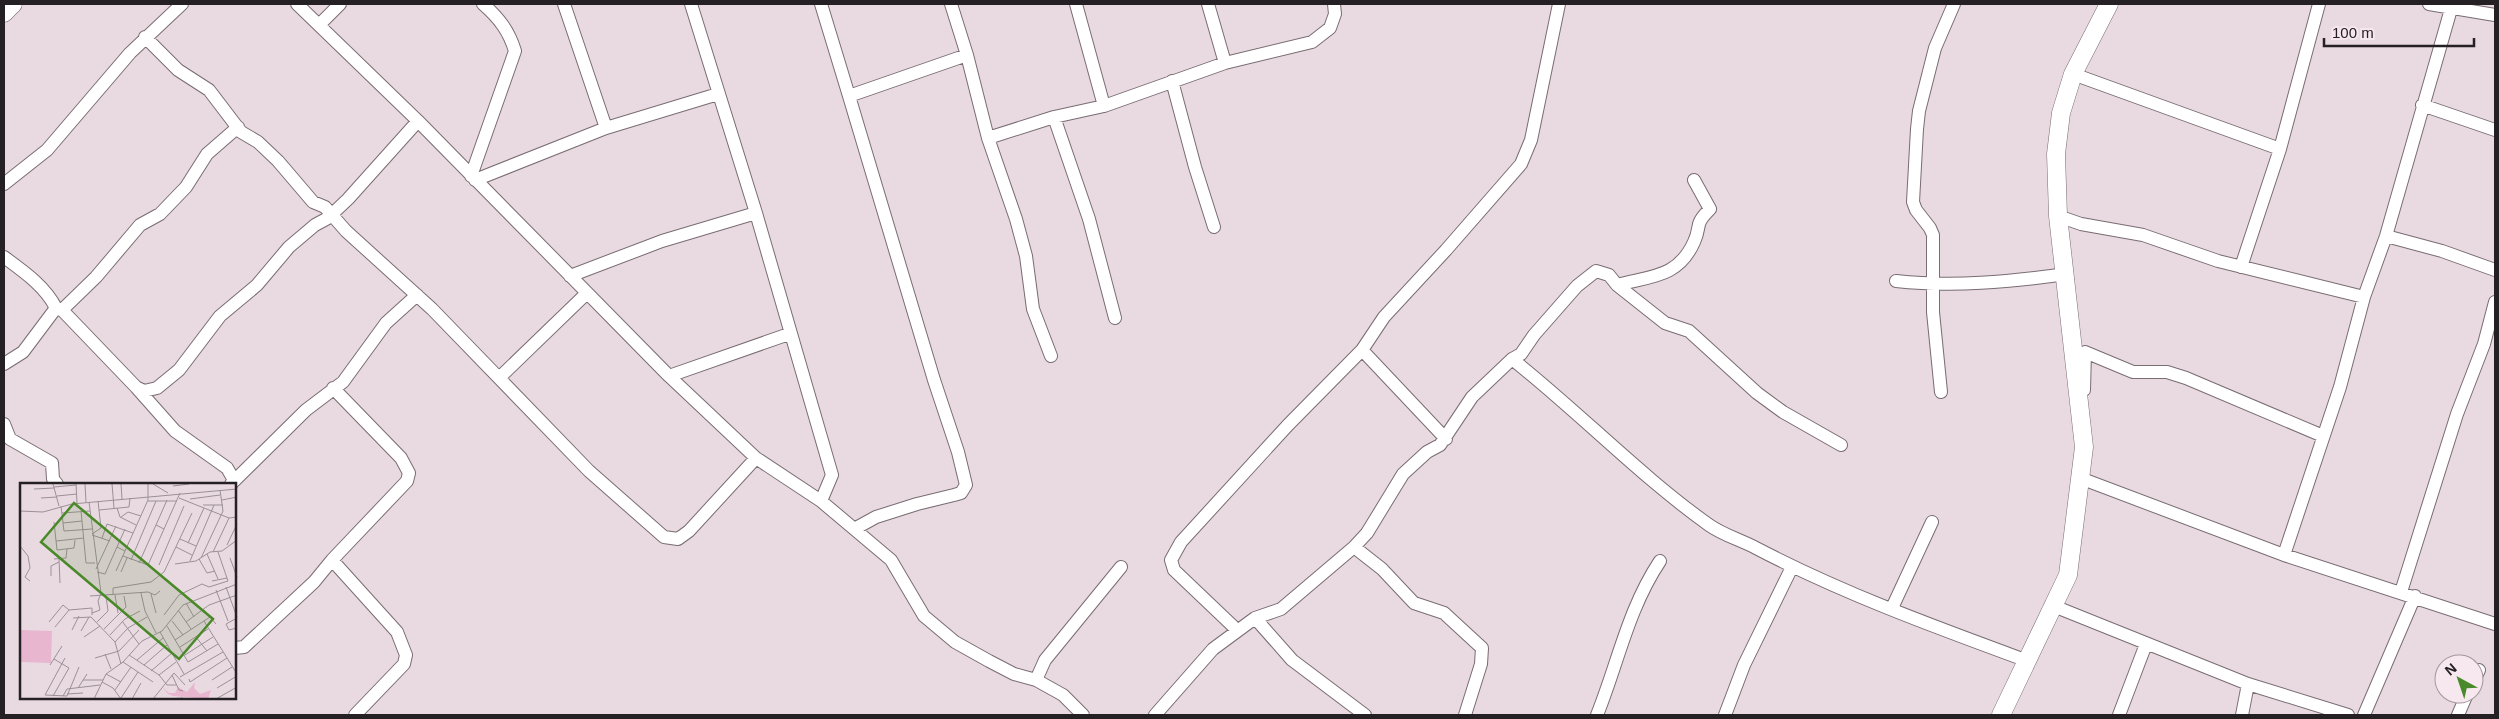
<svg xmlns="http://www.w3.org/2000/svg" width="2499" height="719" font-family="Helvetica,sans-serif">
<rect width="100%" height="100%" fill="#e9dae2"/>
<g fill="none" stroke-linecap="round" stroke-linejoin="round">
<defs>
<path id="street" d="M297,4l121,117 251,255 87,82 65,43 70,59 33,56 31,26 34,19 25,13 22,6 27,15 20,20
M564,4l42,124
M691,4l65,209 76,262 -11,26
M821,4l28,92 118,-41
M951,4l16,51 21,83 28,81 10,37 7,53 18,47
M1076,4l28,102
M1208,4l17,59
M2429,4l66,11
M319,25l21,-21
M145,37l33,33 31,20 32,42 17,10 20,19 35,41 12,5 21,24 86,78 157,162 75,66 14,2 11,-8 67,-73
M2073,74l207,75
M1172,81l23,86 19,60
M849,96l85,284 24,72 8,33 -5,8 -7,2 -37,9 -41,13 -20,11
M2422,105l73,25
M1054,117l35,102 26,99
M988,138l66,-21 50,-11 121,-43 87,-21 18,-14 5,-14 -1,-10
M471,176l44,-125c-6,-20 -16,-33 -32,-47
M475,180l131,-52 112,-34
M4,184l43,-34 83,-97 52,-49
M2058,216l23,8 62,11 75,26 146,36
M2386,236l56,15 53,19
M4,257c19,14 41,29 52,51l6,2 74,77 8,4 13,-3 22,-18 41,-54 37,-31 32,-38 26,-22 13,-7 20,-19 70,-78
M2241,267l39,-118 39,-145
M570,276l92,-35 94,-28
M1896,281c57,6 113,1 170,-7
M1617,285c33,-9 61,-7 77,-43 8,-17 -1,-16 16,-33l-16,-29
M62,310l34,-33 44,-52 20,-11 26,-27 21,-33 31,-27
M1362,350l84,89
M1512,359c67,53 127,116 197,166 14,10 32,15 47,23 86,45 179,79 269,112
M4,364l19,-12 33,-44
M669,376l120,-42
M499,378l88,-85
M136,387l39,44 52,37 7,12
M2084,390l1,-38 48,20h34l19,6 137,58
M1941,392l-8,-80v-77l-3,-7 -14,-18 -3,-8 4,-73 2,-18 16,-63 19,-44
M4,424l6,15 42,24 1,16 4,5
M2080,478l204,77 211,69
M231,484l75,-74 37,-28 43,-59 31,-28
M1354,547l28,22 32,34 30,10 38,35 -1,16 -16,51
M2284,555l56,-168 24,-90 22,-61 65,-227
M332,560l65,72 9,23 -2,9 -49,51
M2401,592l56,-178 27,-70 11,-42
M2051,605l197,79 100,31
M1892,608l40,-86
M1255,618l37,42 73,55
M1237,630l-63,-60 -3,-10 10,-18 107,-117 74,-75 22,-33 62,-67 75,-86 10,-24 28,-136
M235,648l9,-1 70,-65 18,-22 75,-79 2,-8 -8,-15 -68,-70
M1036,680l9,-20 76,-93
M2474,680l5,-10
M1155,715l58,-66 42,-31 26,-9 73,-62 13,-14 36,-59 24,-22 13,-7 32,-48 40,-38 9,-5 13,-19 43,-49 19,-15 13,4 8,10 48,38 24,8 68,62 26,19 58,33
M1597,715c21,-52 31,-106 63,-154
M1725,715l19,-50 48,-98
M2119,715l27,-71
M2242,715l6,-31
M2364,715l51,-119
M2458,715l9,-21"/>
<path id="secondary" d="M4,13l9,-9
M2001,715l67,-140 16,-128 -26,-231 -2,-62 5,-41 12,-39 36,-70"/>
</defs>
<use href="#street" stroke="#796c72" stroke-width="14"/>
<use href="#secondary" stroke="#796c72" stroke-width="19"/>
<use href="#street" stroke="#fff" stroke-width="12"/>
<use href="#secondary" stroke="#fff" stroke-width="18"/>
</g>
<g transform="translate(20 483)">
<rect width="216" height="216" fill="#e9dae2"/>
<path d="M0,147l32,1 -1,32 -31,-1zM175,199l-1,6 6,6 11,-4 -3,9 -35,-3 -5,-2 -6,-7 7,6h6l3,-6 9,5z" fill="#e8b6cf"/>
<path fill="none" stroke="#9b9096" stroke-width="1" d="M33,1l6,22M56,1l1,19M65,1l1,18M92,1l2,24M101,1l1,15M133,1l15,9M153,3l16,-2M34,4l22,-2M14,6l20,-1M37,13l20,-2M21,15l16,-1M159,15l50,20M170,16l30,-4M202,17l15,-3M128,18h29M69,19l12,91 -3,8 2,9 -8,3M183,22h20M41,23l3,25 28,-2M97,25l3,9 16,8M79,27l30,-3 1,-9M0,28l23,1 29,-8 165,-15M61,28l5,52h9M42,30l28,-2M101,34l7,-5 13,4M34,39l3,28 17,-2 1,-8M43,40l19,-2M136,42l11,-25M105,46l-8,18 8,4M72,51l9,-6 -3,-27M72,52l18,6M82,55l5,-14 26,9M160,56l16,7M36,58l28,-3M168,60l16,-35M207,62l10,-21M0,63l8,10 2,12 -5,9 5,4M156,64l16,8M193,69l16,-34 8,-1M198,69l10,29M187,71l11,25M103,73l25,9 32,-72M181,75l22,-47 -3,-21M210,75l7,19M34,76l12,-1 1,-9M39,76l1,24M179,76l8,14 8,-2M111,77l25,-59M170,78l24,-56M119,80l17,-38 8,4M155,81l21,-3 14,-9 12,-1 15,-11M139,82l25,-59M76,86l20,-43M96,88l32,-71v-16M77,89l8,2 12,-27M101,89l6,-14M31,93v-10l8,-4M192,98l15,-3M206,104l11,30M196,107l12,31M121,110l4,18 11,22M131,111l5,19M93,112v-7l38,-6 13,-10 28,-59M95,112l3,18M70,113l58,-4 7,3 5,-4M166,120l8,14M158,127l13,19M184,127l12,14M144,132l15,-20 23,-11 7,3 19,-6M53,135l18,-1 24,25 6,22M217,135l-11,6 3,6 8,-2M102,138l17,23M152,138l11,14M184,138l33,53M29,139l14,-17 6,5M77,139l11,-11 -2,-15M166,139l23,-17 28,-10M147,143l21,36 30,-18M35,144l14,-17 23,-2v7M84,146l22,-22 -2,-11M52,147l7,-14M61,148l8,-14M140,149l24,42M90,152l15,-16 15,-8M64,154l16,-11M176,154l11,14M155,157l35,-23M95,159l13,-14 19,-11M160,164l28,-18M85,171l6,15M109,172l30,20 8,10h9M165,172l28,-18M45,175l-20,37 22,1 12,-29M75,175l24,-7 20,-21M117,177l26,-22M103,179l30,20M30,182l12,-19M124,182l23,-20M131,188l21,-18M86,191l15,8M139,192l17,-13M152,192l7,15 4,1M160,194l43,-25M169,196l1,3 37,-24M63,197h20M192,197l20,-13M82,199l11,6 8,11M58,205l9,-14M197,205l20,-12M95,207l16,-23M47,211l16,-1M33,213l16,-28 -15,-9M43,213l4,-7 33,-4M101,215l17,-26M74,216l12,-25 17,-12 19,-21 20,-10 21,-26 54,-21M112,216l9,-16M133,216l21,-26 11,12M147,216l16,-1M196,216l21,-12"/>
<path fill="#4a8929" fill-opacity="0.15" stroke="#4a8929" stroke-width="2.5" d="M54,20l139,116 -34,40 -138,-117z"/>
<rect width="216" height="216" fill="none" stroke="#252023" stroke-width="2.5"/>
</g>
<rect width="2499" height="719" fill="none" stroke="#252023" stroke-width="10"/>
<g transform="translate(2459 679) rotate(320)"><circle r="24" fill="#f7e7ef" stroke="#a3979d"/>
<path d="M0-4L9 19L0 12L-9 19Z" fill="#4a8929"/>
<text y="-8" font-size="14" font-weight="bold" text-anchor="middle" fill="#252023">N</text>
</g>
<path d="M2324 38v8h150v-8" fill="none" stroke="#252023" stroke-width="2.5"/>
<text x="2332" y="38" font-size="15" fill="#252023" stroke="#f7e7ef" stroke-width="4" paint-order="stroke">100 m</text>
</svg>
